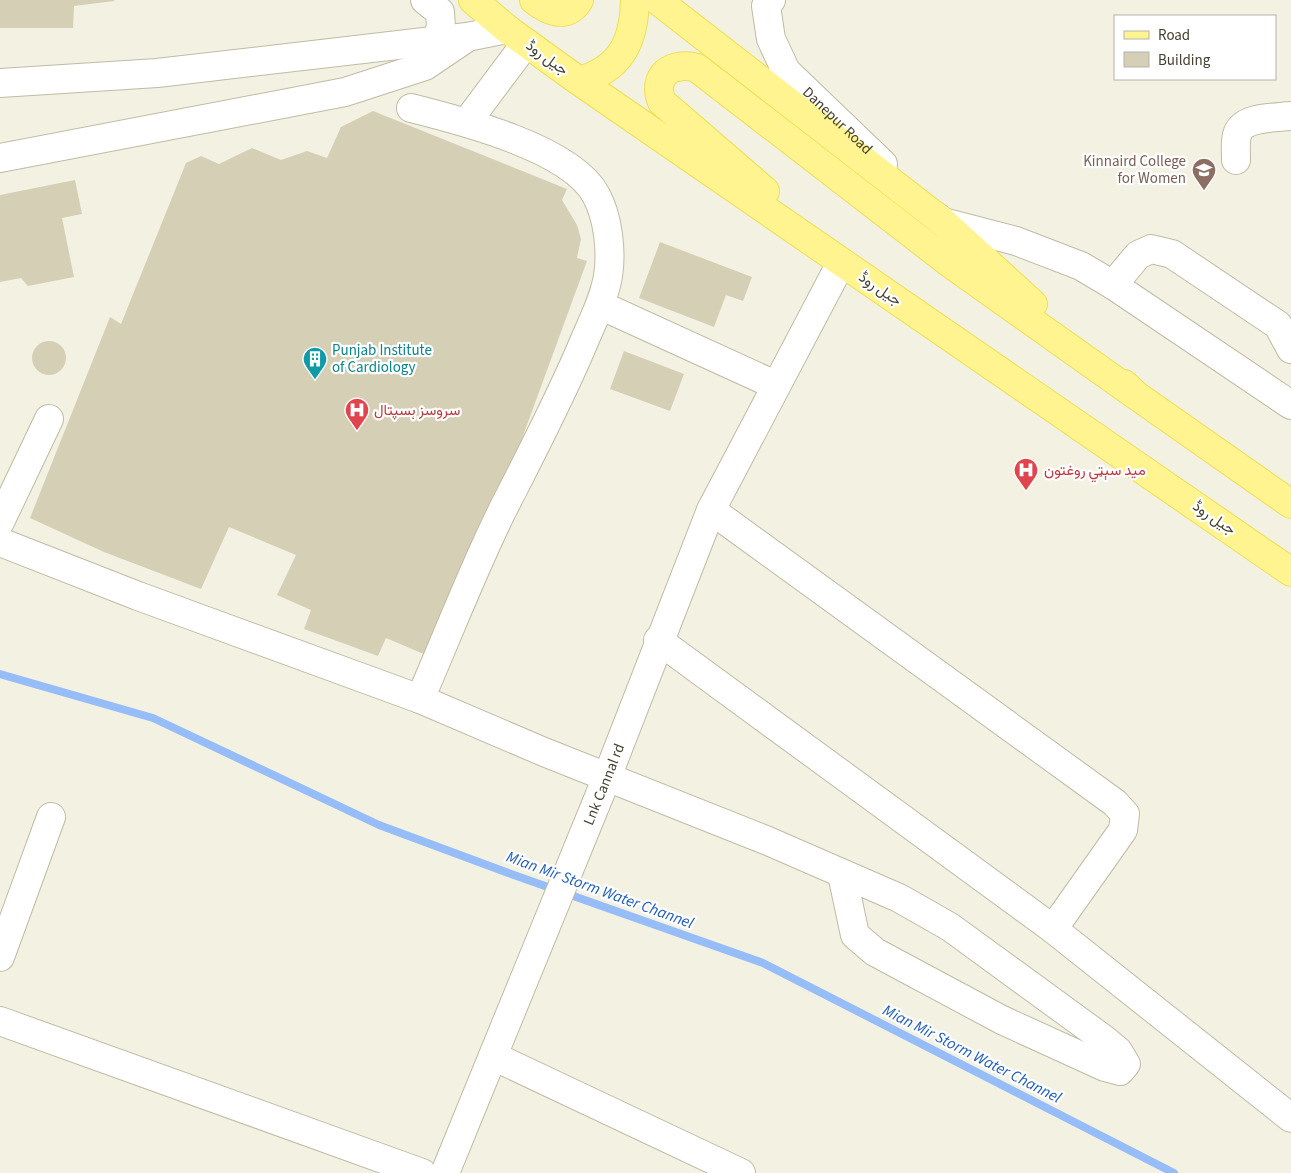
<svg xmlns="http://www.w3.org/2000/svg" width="1291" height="1173" font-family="'Source Sans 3',Vazirmatn,sans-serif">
<rect width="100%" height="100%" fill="#f3f1e2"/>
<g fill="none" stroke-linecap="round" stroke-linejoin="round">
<path stroke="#96bdf7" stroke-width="8" d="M0,674l153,44 226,107 132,49 252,89 411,210"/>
</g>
<path fill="#d5cfb6" d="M0,0h114v1l-40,5 -1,22h-73z
M373,111l194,78 -5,11 15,25 4,14 -4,19 10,3 -67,183 -87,214 -47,-20 -8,18 -74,-27 7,-19 -34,-15 19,-40 -67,-28 -28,62 -97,-37 -74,-34 80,-201 11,7 65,-161 15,-7 18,8 33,-16 29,12 26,-9 20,7 14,-31z
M75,180l7,34 -20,4 12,59 -46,9 -7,-8 -21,4v-87z
M660,242l92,35 -9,24 -17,-6 -12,32 -75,-29z
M32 358a17 17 0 1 1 34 0a17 17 0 1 1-34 0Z
M624,351l60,23 -14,37 -60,-22z"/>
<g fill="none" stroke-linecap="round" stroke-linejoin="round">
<defs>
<g id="minor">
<path d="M425,0l15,12 1,15 -5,13"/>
<path id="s1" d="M771,0l-5,6 5,33 15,32 97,93"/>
<path d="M0,83l157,-10 310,-36 40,-8"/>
<path d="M411,108c48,12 160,40 185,87 12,22 16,56 12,81 -4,24 -16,46 -25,68 -24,57 -53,112 -81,167 -30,61 -55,126 -82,188"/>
<path d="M467,122l59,-79"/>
<path d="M0,158l345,-66 80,-26 40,-27"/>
<path d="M1236,160c0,-8 -1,-17 1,-25 5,-19 38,-17 54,-19"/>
<path d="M937,217l6,5 73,19 65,25 32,19 178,120"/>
<path d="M1113,285l25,-30 13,-6 21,5 106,71 13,24"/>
<path d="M600,305l175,80"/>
<path d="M711,510l404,293 10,11 -2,16 -70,99"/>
<path d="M0,522l49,-103"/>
<path d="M0,542l138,54 282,103 124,53 224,89 131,57 51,29 155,113 13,11 8,13 -6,7 -15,-4 -103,-47 -127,-68 -20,-17 -13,-61"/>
<path d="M658,640l395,289 238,189"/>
<path d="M0,957l51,-140"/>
<path d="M0,1021l422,152"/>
<path d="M493,1056l248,117"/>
<path id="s2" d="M445,1173l162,-396 104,-267 130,-247"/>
</g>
<path id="major" d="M473,0l34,29 72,52 712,491
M534,0c14,11 33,20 45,0
M657,0l286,222 90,82
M579,81c42,-12 55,-39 56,-81
M765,191l-103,-89c-11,-26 10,-41 35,-34l254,196 186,132
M1124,384l13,12 154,108"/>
</defs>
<use href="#minor" stroke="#bfbba4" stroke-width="30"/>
<use href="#major" stroke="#efde53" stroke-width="30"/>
<use href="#minor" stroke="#fff" stroke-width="28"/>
<use href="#major" stroke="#fff48f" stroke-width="28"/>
</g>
<defs>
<symbol id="university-pin" viewBox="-11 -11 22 30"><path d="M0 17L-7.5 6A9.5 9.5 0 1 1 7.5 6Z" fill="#8d6e63" stroke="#fff"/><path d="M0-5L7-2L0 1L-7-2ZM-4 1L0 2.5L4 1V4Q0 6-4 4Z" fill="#fff"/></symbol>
<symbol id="building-pin" viewBox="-11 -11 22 30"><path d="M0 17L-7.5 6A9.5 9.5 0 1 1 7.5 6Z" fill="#0f9aa8" stroke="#fff"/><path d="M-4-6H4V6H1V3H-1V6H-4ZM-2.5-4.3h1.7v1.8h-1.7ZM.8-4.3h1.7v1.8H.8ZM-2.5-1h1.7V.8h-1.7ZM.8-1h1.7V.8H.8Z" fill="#fff"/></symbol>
<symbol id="hospital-pin" viewBox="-11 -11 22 30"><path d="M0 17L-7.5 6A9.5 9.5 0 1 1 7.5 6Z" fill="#e0444e" stroke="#fff"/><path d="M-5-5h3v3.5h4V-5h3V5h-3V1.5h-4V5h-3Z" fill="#fff"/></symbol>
</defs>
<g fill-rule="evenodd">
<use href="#university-pin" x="1190" y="156" width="28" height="38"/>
<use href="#building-pin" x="301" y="345" width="28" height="38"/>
<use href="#hospital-pin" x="343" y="396" width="28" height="38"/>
<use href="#hospital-pin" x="1012" y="456" width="28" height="38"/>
</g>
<g text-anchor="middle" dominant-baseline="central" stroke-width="4.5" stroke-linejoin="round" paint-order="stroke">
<g font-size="15" fill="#454132" stroke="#fff">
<text transform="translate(547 58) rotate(36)">جیل روڈ</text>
<text stroke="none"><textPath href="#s1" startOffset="148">Danepur Road</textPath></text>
<text transform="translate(880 289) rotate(34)">جیل روڈ</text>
<text transform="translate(1214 518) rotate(34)">جیل روڈ</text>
<text stroke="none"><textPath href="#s2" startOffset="420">Lnk Cannal rd</textPath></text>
</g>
<g font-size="15" fill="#785e54" stroke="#fff" text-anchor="end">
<text x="1186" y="161">Kinnaird College<tspan x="1186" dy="17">for Women</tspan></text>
</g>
<g font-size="15" fill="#0d838f" stroke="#fff" text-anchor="start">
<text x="332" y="350">Punjab Institute<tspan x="332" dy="17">of Cardiology</tspan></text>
</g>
<g font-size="15" fill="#be3a42" stroke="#fff" text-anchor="start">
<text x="374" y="410">سروسز ہسپتال</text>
<text x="1044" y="470">مید سېټي روغتون</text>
</g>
<g font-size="16" font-style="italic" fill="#215dba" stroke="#fff">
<text transform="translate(600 890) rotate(20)">Mian Mir Storm Water Channel</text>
<text transform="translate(972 1054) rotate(27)">Mian Mir Storm Water Channel</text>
</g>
</g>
<rect x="1114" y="15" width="162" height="65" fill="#ffffff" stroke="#b5b3ad"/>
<rect x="1124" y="31" width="25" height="8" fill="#fff48f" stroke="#b5b3ad"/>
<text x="1158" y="40" font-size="15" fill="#454132">Road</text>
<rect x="1124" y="52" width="25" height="15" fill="#d5cfb6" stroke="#b5b3ad"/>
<text x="1158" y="65" font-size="15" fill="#454132">Building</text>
</svg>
